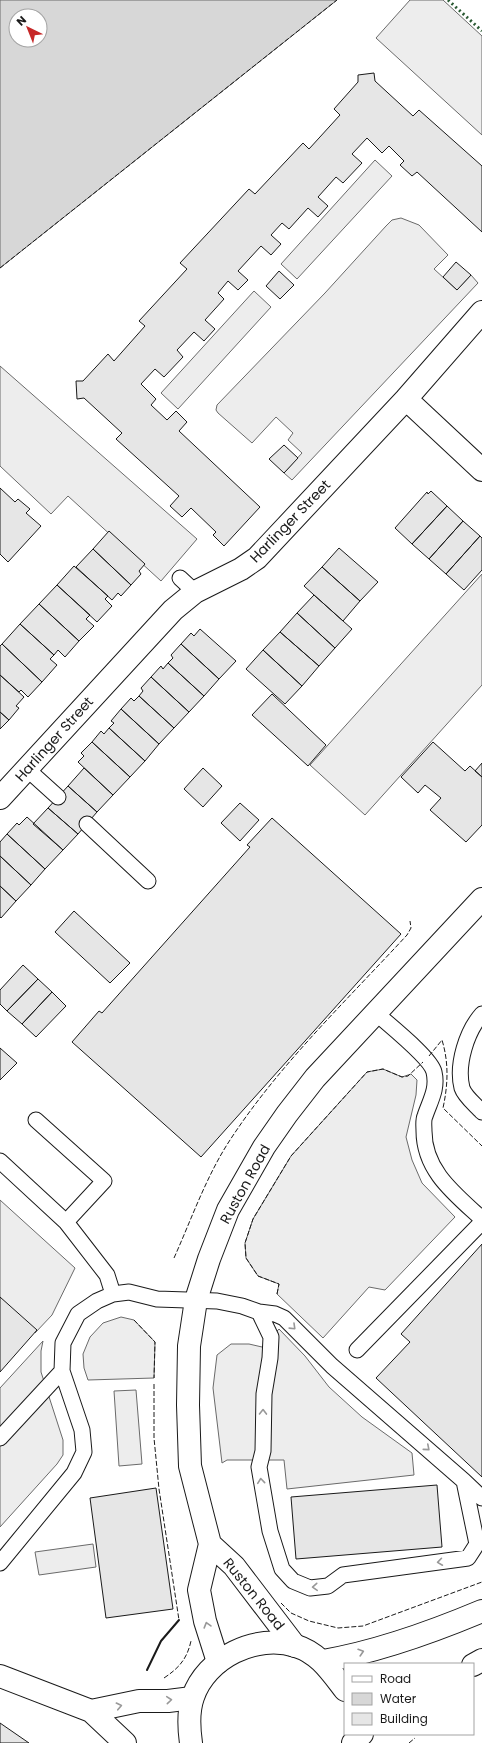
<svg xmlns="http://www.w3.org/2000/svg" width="482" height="1743" font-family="Poppins,sans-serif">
<rect width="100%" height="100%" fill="#fff"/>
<path fill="#ededed" stroke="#6a6a6a" d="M410,0h33l39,36v99l-106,-97z
M375,160l17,16 -95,103 -16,-15z
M401,218l18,7 29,30 -14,14 23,21 14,-15 7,8 -186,197 -8,-7 18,-20 -14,-13 5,-7 -17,-16 -24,26 -34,-30 -2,-3 1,-5 108,-112 61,-67 6,-6z
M254,291l17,16 -93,102 -17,-16z
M0,366l197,173 -36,42 -93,-85 -17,18 -51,-48z
M482,574v111l-117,130 -55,-50z
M383,1069l19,8 9,-3 6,6 -1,15 -10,42 6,23 10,23 33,34 -70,73 -16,-3 -46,51 -46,-44 2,-10 -21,-8 -12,-18 -1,-15 8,-24 38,-63 76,-84z
M0,1200l75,68 -23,47 -17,18 -35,-32z
M121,1317l13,3 21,22 -1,36 -66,2 -4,-12 -1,-14 7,-17 13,-14z
M279,1329l26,27 24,31 33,30 50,36 2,22 -127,14 -3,-29h-57l-5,3 -9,-75 4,-33 14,-11h18l13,3z
M43,1341l-2,10v21l22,68v15l-6,9 -57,63v-139z
M136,1390l6,74 -23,2 -5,-75z
M93,1544l3,23 -57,8 -4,-23z"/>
<path fill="#d7d7d7" stroke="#6a6a6a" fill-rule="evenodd" d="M0,0h337l-337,268zM16,16h24v24h-24z"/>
<path fill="#e6e6e6" stroke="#1a1a1a" d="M374,73l1,8 38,35 6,-6 63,56v66l-65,-60 -5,4 -12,-11 4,-4 -15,-15 -7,7 -15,-15 -15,16 10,9 -19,20 -7,-6 -18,20 10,9 -10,11 -10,-9 -19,21 -7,-6 -11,12 10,9 -10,11 -10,-9 -23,25 10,9 -10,10 -10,-9 -10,12 6,6 -19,21 10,9 -11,12 -10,-9 -17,18 6,7 -19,20 -9,-8 -14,15 15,15 -5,6 16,15 9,-9 11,11 -8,9 81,76 -36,39 -11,-11 3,-3 -25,-24 -9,9 -12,-11 9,-10 -63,-57 6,-6 -38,-35 -7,1 -1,-18h7l25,-27 6,7 31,-35 -6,-5 48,-52 -7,-6 69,-74 6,5 48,-51 6,6 31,-34 -6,-6 24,-27v-7z
M456,262l15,13 -14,15 -14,-13z
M279,271l15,14 -14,14 -14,-13z
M284,445l14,13 -14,15 -15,-14z
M0,488l15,14 3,-3 12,10 -4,4 15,13 -33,36 -8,-8z
M431,491l16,15 -35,38 -17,-16 32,-36 1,2z
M447,506l16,15 -34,38 -17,-15z
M463,521l17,15 -34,38 -17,-15z
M109,531l36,33 -6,7 2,3 -10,11 -38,-36z
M480,536l2,2v32l-18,20 -18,-16z
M339,548l39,34 -18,19 -38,-34z
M93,549l38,36 -10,11 -3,-3 -6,7 -36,-33z
M74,566l34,30 -3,3 7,7 -15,16 -40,-37z
M322,567l38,34 -17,20 -39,-35z
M57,585l33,30 -4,4 8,7 -15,15 -40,-37z
M314,595l38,34 -17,19 -38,-35z
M39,604l40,37 -14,16 -7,-7 -4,5 -34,-31z
M297,613l38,35 -16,18 -39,-34z
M20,624l34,31 -4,4 7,6 -15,17 -40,-38z
M200,629l36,32 -17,18 -38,-35 10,-11 3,3z
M280,632l39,34 -17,20 -39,-36z
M2,644l40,38 -14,15 -7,-7 -2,2 -19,-17v-29z
M181,644l38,35 -15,17 -36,-33 5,-5 -2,-3z
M263,650l39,36 -17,18 -39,-35z
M168,663l36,33 -15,16 -38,-35 10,-11 2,3z
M0,675l24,22 -8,9 3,2 -10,12 -9,-8z
M151,677l38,35 -15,16 -35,-32 4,-5 -2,-3z
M272,694l54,51 -18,21 -56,-51z
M139,696l35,32 -15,16 -38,-35 10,-11 3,3z
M121,709l38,35 -14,17 -36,-33 5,-5 -3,-2z
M0,712l9,8 -9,9z
M109,728l36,33 -15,16 -38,-35 9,-11 3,3z
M92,742l38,35 -17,18 -35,-33 6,-6 -3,-3z
M433,742l32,29 5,-5 12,11v48l-16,17 -36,-32 11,-12 -16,-13 -7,8 -17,-16z
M482,763v14l-7,-6z
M84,768l29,27 -16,17 -29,-26z
M203,768l19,18 -19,21 -19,-18z
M68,786l29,26 -19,22 -30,-26z
M240,803l19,17 -19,21 -19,-18z
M48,808l30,26 -15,16 -30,-26z
M27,817l36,33 -18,19 -38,-35 10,-11 2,2z
M272,818l129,116 -200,223 -129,-115 27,-31 3,2 148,-166 -3,-2z
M7,834l38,35 -14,16 -31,-29v-14z
M0,856l31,29 -15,16 -16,-15z
M0,886l16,15 -15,17 -1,-1z
M74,911l56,52 -20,20 -55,-51z
M23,965l15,14 -31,32 -7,-7v-14z
M38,979l14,13 -30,32 -15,-13z
M52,992l14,14 -30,31 -14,-13z
M0,1048l17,15 -17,17z
M482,1244v233l-106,-99 34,-36 -9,-8z
M0,1297l37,33 -37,42z
M437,1485l5,62 -146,12 -5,-62z
M156,1488l17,121 -67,9 -16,-120z
M0,1723l29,20h-29z"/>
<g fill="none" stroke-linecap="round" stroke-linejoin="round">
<defs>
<path id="service" d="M180,578l15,14
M27,769l31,28
M87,824l61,57
M377,1014c12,11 54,44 57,58 4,17 -4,29 -9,44 -2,4 -1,10 -1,15 0,40 31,63 58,88
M482,1014c-15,17 -26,50 -20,74 3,9 14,17 20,24
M36,1120l68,61 -38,41 41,53 6,19
M0,1161l66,61
M357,1350l125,-128
M0,1438l62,-67
M464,1481l18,17
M0,1563l74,-90 10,-21 -2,-22 -20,-59 1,-28 15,-29 19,-13 16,-7 16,-2 28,7 60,2 25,5 17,6 16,2 9,4 48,48 132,115 13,63 -9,14 -125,17 -15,11 -18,2 -17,-7 -11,-12 -12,-38 -11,-64 4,-16 1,-57 6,-36 1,-21 -12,-25"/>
<path id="minor" d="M406,399l76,71
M0,798l173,-188 22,-18 46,-23 16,-11 149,-159 76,-87
M210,1544l24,22 61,80
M218,1662l-13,-41 -6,-31 11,-46 -20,-78 -2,-61 1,-59 7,-46 13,-41 19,-49 36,-63 23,-33 28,-36 167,-179
M0,1676l91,35 34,32
M91,1711l48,-10h29l24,-3"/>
<path id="primary" d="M323,1661c53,-9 109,-29 159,-50
M473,1665l9,-5
M191,1743c-2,-14 -3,-32 2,-46 13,-39 63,-64 103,-51 23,7 35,26 49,44
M353,1743l9,-9"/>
</defs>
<use href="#service" stroke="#1a1a1a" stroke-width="17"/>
<use href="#minor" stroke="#1a1a1a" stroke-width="24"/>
<use href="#primary" stroke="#1a1a1a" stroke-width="24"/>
<use href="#service" stroke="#fff" stroke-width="15"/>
<use href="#minor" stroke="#fff" stroke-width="22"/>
<use href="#primary" stroke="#fff" stroke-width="22"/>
<path stroke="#2b5a34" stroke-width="3" stroke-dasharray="2 3" stroke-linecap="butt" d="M448,0l34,31"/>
<path stroke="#1a1a1a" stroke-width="1" stroke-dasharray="5 2" stroke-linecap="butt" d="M0,268l337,-268
M429,1056l13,-16c7,23 6,45 1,68l39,38
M174,1258c18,-40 33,-84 58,-121 49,-74 115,-137 175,-202l4,-7 -1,-7
M277,1294l2,-10 -21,-8 -12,-18 -1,-15 8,-24 38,-63 76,-84 16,-3 19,8 6,-1 15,-14
M134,1320l21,22 -1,36
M154,1384v54l5,51 20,131
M281,1603l10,10 18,8 29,7 25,-2 119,-44
M164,1678c15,-10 23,-19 27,-37
M409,1743l6,-5"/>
<path stroke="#1a1a1a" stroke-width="2" d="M147,1670l14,-29 18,-21"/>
</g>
<defs><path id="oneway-chevron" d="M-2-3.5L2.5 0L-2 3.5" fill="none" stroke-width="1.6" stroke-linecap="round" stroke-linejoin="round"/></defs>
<g stroke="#989898">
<use href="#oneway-chevron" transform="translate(293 1327) rotate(44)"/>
<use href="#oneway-chevron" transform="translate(263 1412) rotate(-89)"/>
<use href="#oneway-chevron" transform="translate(427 1448) rotate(41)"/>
<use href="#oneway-chevron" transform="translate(261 1481) rotate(-96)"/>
<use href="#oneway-chevron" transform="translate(440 1562) rotate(172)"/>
<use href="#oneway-chevron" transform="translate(315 1587) rotate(176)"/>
<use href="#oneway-chevron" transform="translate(207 1625) rotate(-106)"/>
<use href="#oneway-chevron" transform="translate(361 1652) rotate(-17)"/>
<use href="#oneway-chevron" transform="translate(169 1700) rotate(-5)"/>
<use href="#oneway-chevron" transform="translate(119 1706) rotate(-12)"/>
</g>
<g text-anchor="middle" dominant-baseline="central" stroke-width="3" stroke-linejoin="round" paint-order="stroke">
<g font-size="14" fill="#1a1a1a" stroke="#fff">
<text transform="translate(290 521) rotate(-46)">Harlinger Street</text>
<text transform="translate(54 739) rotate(-48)">Harlinger Street</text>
<text transform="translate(245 1184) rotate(-61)">Ruston Road</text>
<text transform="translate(254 1594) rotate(51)">Ruston Road</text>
</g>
</g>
<rect x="344" y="1663" width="130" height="72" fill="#ffffff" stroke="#a3a3a3"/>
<rect x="352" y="1676" width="20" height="6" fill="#ffffff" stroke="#a3a3a3"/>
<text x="380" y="1683" font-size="12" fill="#1a1a1a">Road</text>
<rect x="352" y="1693" width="20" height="12" fill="#d7d7d7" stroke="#a3a3a3"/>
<text x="380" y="1703" font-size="12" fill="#1a1a1a">Water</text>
<rect x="352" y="1713" width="20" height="12" fill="#e6e6e6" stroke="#a3a3a3"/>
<text x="380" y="1723" font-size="12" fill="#1a1a1a">Building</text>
<g transform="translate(28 28) rotate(317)"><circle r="19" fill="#ffffff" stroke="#a3a3a3"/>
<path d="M0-3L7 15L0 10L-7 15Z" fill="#c62828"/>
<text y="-6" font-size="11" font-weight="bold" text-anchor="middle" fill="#1a1a1a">N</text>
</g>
</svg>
